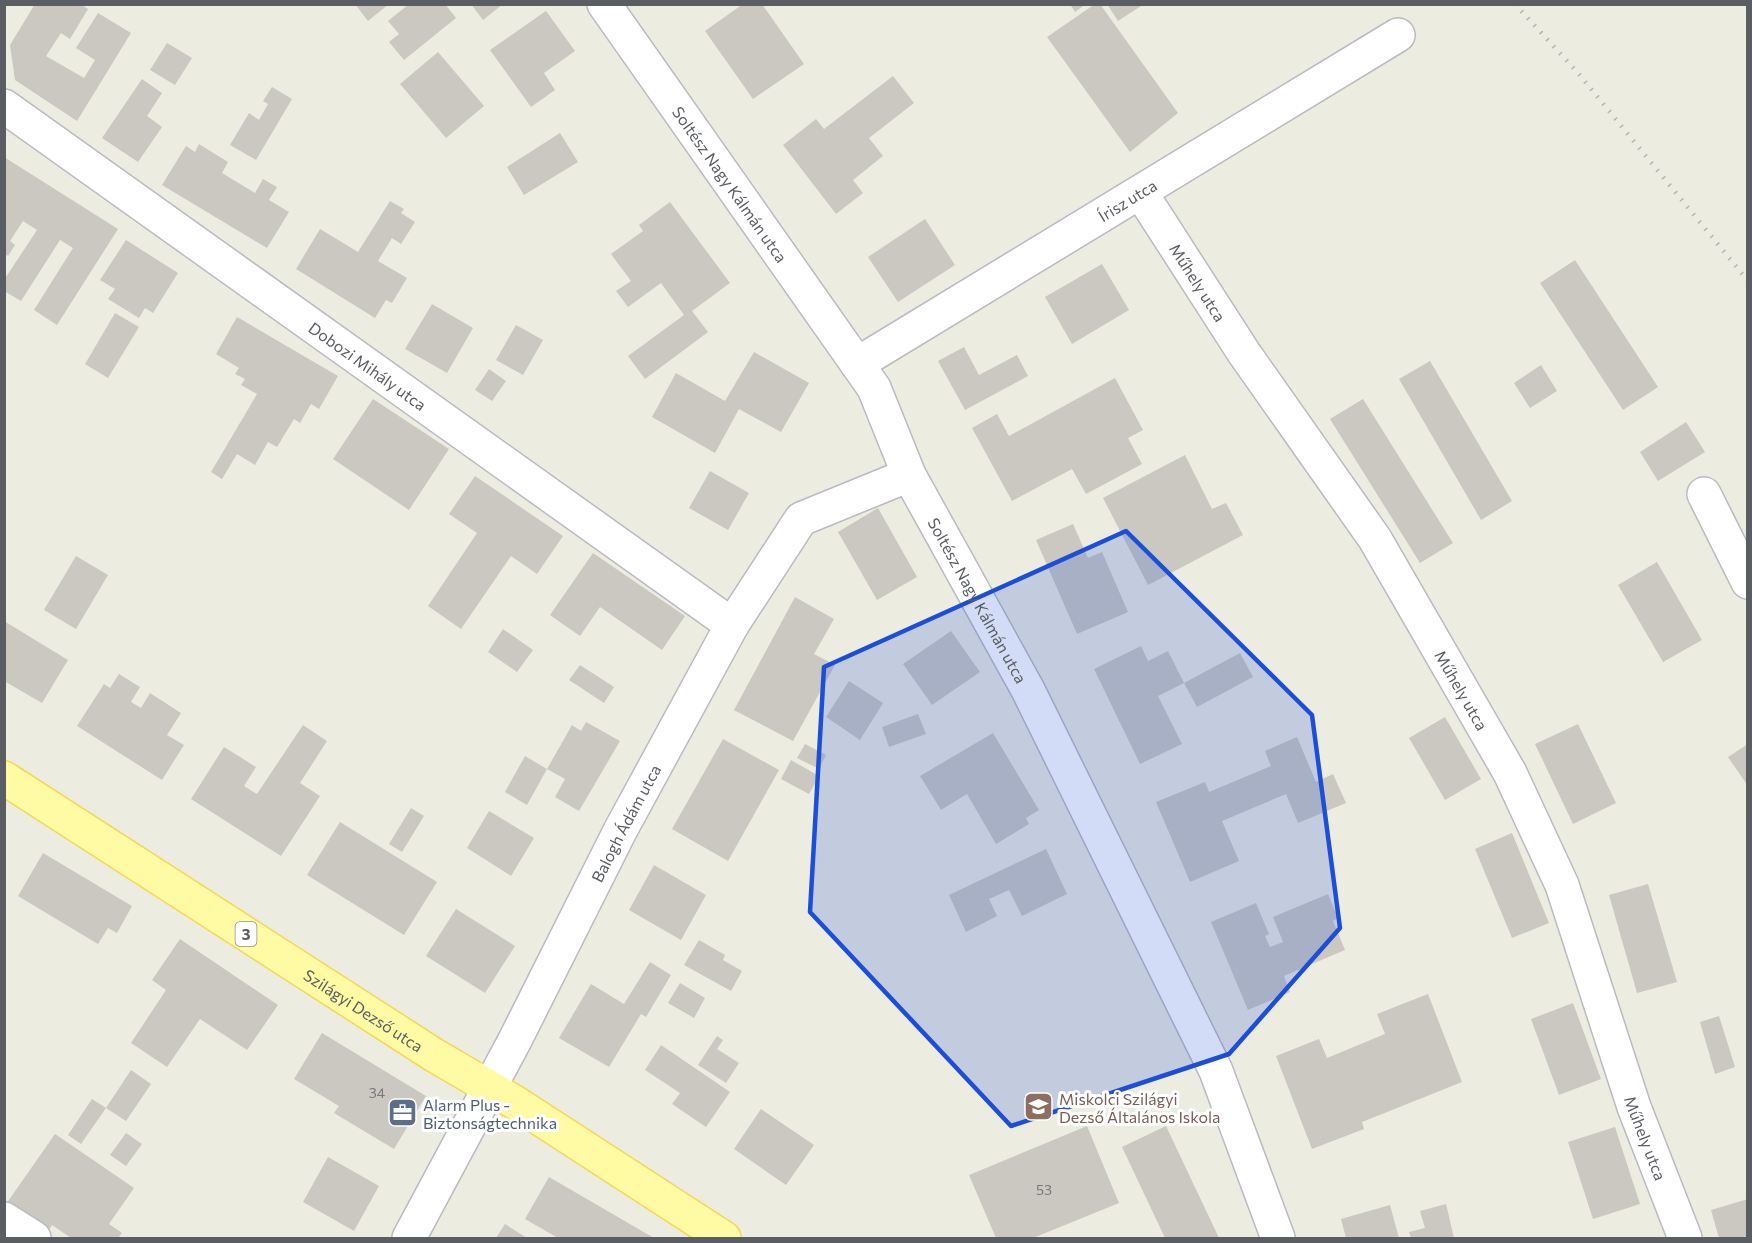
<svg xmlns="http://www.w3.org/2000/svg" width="1752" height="1243" font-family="Commissioner,sans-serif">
<rect width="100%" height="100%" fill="#edece1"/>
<path fill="#cac8c0" d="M35,4h45l8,5 -18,30 -9,-6 -15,23 38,22 11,-18 -19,-12 22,-35 33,20 -54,88 -62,-41 -5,-35z
M355,4h34l-21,17z
M409,4h36l11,14 -52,42 -15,-18 10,-8 -11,-13z
M471,4h32l-20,16z
M743,4h19l42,60 -51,35 -48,-68z
M1070,4h16l-11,8z
M1095,4h5l78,109 -48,39 -83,-115z
M1107,4h37l-26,17z
M546,11l29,40 -31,22 11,17 -24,17 -41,-57z
M167,43l25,15 -17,27 -25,-15z
M438,52l46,54 -38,32 -46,-54z
M893,76l21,27 -45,35 14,18 -30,24 10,13 -27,21 -53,-69 33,-26 8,10z
M142,79l20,14 -15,23 15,11 -24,35 -36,-24z
M272,87l20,12 -36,61 -26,-15 19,-32 10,7 9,-16 -5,-3z
M560,133l18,29 -54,33 -17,-28z
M199,144l29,18 -6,11 33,20 8,-14 14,8 -8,13 20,12 -22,36 -105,-63 24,-39 9,6z
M4,157l114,72 -61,96 -23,-15 39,-62 -13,-8 -39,61 -17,-10v-11l33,-50 -14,-9 -13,20 5,4 -7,11 -4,-3z
M390,201l14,8 -3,4 14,9 -14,22 -9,-6 -14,23 29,17 -15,25 -6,-3 -11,18 -79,-49 24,-40 38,23z
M670,202l60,81 -38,28 16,21 -63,47 -17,-23 56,-41 -23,-32 -33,24 -12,-16 15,-10 -20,-27 32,-23 -4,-6z
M925,219l30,46 -57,37 -30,-45z
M126,240l52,33 -25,40 -8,-5 -6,10 -31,-19 7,-10 -15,-9z
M1575,260l83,127 -35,23 -83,-127z
M1102,264l27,46 -57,34 -27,-47z
M432,304l41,24 -26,45 -42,-24z
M115,313l24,14 -31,51 -23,-14z
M237,317l101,59 -19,33 -8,-5 -11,19 -6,-4 -17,28 -9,-5 -13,23 -18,-11 -15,25 -11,-7 46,-78 -16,-9 4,-6 -10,-5 4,-6 -23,-14z
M516,325l27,15 -20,35 -27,-15z
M964,347l15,28 38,-20 11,21 -63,34 -27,-49z
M754,352l55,31 -28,49 -42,-23 -24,44 -63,-36 24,-44 49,28z
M1430,361l82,140 -31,19 -82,-141z
M1541,365l16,26 -27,17 -16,-25z
M489,369l17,12 -14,20 -17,-11z
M1115,378l28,52 -15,8 14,26 -56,30 -14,-25 -60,32 -40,-73 25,-14 12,22z
M373,399l76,50 -40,61 -76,-51z
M1363,399l90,144 -33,20 -90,-144z
M1686,422l19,30 -47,29 -18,-29z
M1185,455l27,54 14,-6 17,32 -95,50 -45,-87z
M710,471l39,22 -21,37 -39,-22z
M475,476l88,60 -26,38 -26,-18 -50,73 -33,-23 49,-73 -28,-19z
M878,508l39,69 -40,23 -39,-68z
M1073,524l15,34 14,-6 26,60 -51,22 -41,-94z
M593,553l92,63 -23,34 -62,-43 -20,29 -30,-21z
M76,556l32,19 -32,54 -32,-19z
M1657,562l45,78 -39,22 -45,-77z
M795,597l39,22 -20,35 21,11 -42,76 -59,-31z
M4,621l64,39 -26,43 -38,-22z
M503,629l30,21 -16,22 -29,-20z
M951,631l29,41 -48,33 -29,-41z
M1141,646l7,15 20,-10 16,32 -26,13 24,48 -42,20 -46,-95z
M1240,653l13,24 -56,30 -13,-24z
M580,665l34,22 -10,16 -35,-23z
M119,674l21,13 -9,15 10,6 9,-15 31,20 -14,22 17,10 -22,35 -85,-54 27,-42 6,4z
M849,681l34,22 -23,37 -34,-23z
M918,714l8,20 -37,13 -7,-20z
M1445,717l36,62 -36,21 -36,-62z
M586,722l34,19 -41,70 -24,-14 10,-18 -18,-10 25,-44 9,6z
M1578,724l38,79 -43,21 -38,-80z
M303,725l24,16 -27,42 20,13 -39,60 -90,-57 33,-52 32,20 -12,19 13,8z
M993,733l46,77 -13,8 3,6 -33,20 -29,-50 -26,16 -21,-34z
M1297,737l19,45 17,-8 13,29 -48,20 -12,-29 -64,27 17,40 -49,21 -34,-80 49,-20 4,10 62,-26 -6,-15z
M723,739l56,31 -51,91 -56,-32z
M805,744l21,11 -7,14 -22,-11z
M1748,744v42l-20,-29z
M525,756l22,13 -20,36 -22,-13z
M791,760l28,16 -10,18 -28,-15z
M411,808l13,8 -22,36 -13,-8z
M489,811l45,27 -23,38 -44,-28z
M340,822l97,60 -33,53 -97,-60z
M1512,833l37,90 -37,15 -37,-89z
M1046,849l21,45 -45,22 -13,-26 -20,9 8,17 -31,16 -17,-37z
M43,853l89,53 -15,27 -9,-5 -10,16 -80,-48z
M654,865l52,30 -25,45 -52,-30z
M1648,884l29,98 -40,11 -28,-98z
M1328,894l10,24 -5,3 12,29 -61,26 6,16 -42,18 -37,-88 45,-19 13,31 -4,2 5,11 13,-5 -10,-25z
M456,909l59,37 -30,47 -59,-37z
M180,939l98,66 -31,45 -47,-31 -33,48 -36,-24 35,-53 -14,-10z
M699,940l26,15 -2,5 19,11 -11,20 -47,-26z
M650,962l21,13 -25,42 -5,-3 -32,53 -50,-29 32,-54 33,20z
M680,983l25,15 -11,20 -26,-15z
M1428,994l34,88 -100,40 2,7 -52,20 -36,-93 43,-17 8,19 58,-24 -8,-20z
M1573,1003l28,76 -42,16 -28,-76z
M1719,1016l16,51 -20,7 -15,-52z
M322,1033l104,63 -32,53 -60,-36 5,-7 -45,-27z
M717,1036l6,4 -6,9 22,14 -13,20 -28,-18z
M661,1045l69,47 -24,35 -34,-23 8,-11 -35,-23z
M131,1070l20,14 -25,37 -20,-13z
M92,1099l14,9 -25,36 -13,-9z
M761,1109l53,36 -28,40 -52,-36z
M1087,1126l32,77 -86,35h-37l-27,-63z
M1166,1126l53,112h-54l-43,-91z
M1615,1127l25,77 -47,15 -25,-77z
M126,1133l16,11 -16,22 -16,-11z
M55,1134l79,54 -25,36 13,9 -4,5h-47l-19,-13 -8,13 -40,-31z
M328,1157l51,29 -25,45 -51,-29z
M549,1177l105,61h-96l-33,-19z
M1748,1199v39h-29l-8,-28z
M1446,1204l8,34h-43l-2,-6 16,-4 -5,-17z
M1390,1205l9,33h-53l-5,-19z
M505,1224l22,14h-31z"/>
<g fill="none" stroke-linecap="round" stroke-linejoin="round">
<defs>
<g id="minor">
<path id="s1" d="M604,4l270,384 35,87 119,215 188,381 62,167"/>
<path id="s2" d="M4,106l728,519"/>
<path id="s3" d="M1141,193l103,160 131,186 135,234 52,112 72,222 51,131"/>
<path id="s4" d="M857,364l541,-329"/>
<path d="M1704,494l44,88"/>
<path d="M4,1219l30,19"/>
<path id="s5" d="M409,1238l106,-198 105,-209 112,-206 69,-106 108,-44"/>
</g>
<g id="major">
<path id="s6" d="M4,778l430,277 82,48 208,135"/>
</g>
</defs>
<use href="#minor" stroke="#b9bbc0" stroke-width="36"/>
<use href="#major" stroke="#f5d852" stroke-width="36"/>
<use href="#minor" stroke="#fff" stroke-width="33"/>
<use href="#major" stroke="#fffaa4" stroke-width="33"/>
<path stroke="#b4b5b5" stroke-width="4.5" stroke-dasharray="1.5 8" stroke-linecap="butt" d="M1515,4l63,69 170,208"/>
</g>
<path fill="#1d4ed8" fill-opacity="0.2" stroke="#1d4ed8" stroke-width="4.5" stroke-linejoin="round" d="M1126,531l186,184 28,213 -111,126 -218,72 -201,-214 14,-245z"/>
<defs>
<symbol id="school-square" viewBox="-11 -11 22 22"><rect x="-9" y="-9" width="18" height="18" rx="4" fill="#8d6e63" stroke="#fff"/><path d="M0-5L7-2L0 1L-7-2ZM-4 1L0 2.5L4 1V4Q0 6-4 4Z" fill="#fff"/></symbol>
<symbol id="office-square" viewBox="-11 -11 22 22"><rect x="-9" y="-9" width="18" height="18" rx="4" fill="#5c6f8a" stroke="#fff"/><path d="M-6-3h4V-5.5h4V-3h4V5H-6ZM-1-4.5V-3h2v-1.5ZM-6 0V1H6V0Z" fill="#fff"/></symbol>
</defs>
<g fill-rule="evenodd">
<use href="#school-square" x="1022" y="1090" width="33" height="33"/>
<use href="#office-square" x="386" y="1096" width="33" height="33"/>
</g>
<g text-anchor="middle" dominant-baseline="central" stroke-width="6" stroke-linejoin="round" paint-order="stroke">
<g font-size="14" fill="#76787a">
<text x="377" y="1092">34</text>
<text x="1044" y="1189">53</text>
</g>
<rect fill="#fff" stroke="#8c8e91" stroke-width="1.5" x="235.5" y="922" width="21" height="24" rx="4.5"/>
<g font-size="15" font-weight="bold" fill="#5a5d62">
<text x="246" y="934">3</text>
</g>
<g font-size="16" fill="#5a5d62" stroke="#fff">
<text stroke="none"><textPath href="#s1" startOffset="220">Soltész Nagy Kálmán utca</textPath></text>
<text stroke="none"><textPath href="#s4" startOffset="316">Írisz utca</textPath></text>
<text stroke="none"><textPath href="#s3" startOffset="106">Műhely utca</textPath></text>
<text stroke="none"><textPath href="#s2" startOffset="447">Dobozi Mihály utca</textPath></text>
<text stroke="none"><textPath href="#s1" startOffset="706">Soltész Nagy Kálmán utca</textPath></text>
<text stroke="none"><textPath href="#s3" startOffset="592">Műhely utca</textPath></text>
<text stroke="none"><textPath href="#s5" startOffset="468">Balogh Ádám utca</textPath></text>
<text stroke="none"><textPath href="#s6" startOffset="428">Szilágyi Dezső utca</textPath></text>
<text stroke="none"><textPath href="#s3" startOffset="1078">Műhely utca</textPath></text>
</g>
<g font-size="16" fill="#785e54" stroke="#fff" text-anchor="start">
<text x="1059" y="1098">Miskolci Szilágyi<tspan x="1059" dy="18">Dezső Általános Iskola</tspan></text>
</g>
<g font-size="16" fill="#4e5e75" stroke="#fff" text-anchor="start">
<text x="423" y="1104">Alarm Plus -<tspan x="423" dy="18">Biztonságtechnika</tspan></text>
</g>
</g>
<rect width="1752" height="1243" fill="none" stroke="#5a5d62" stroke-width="12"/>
</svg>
